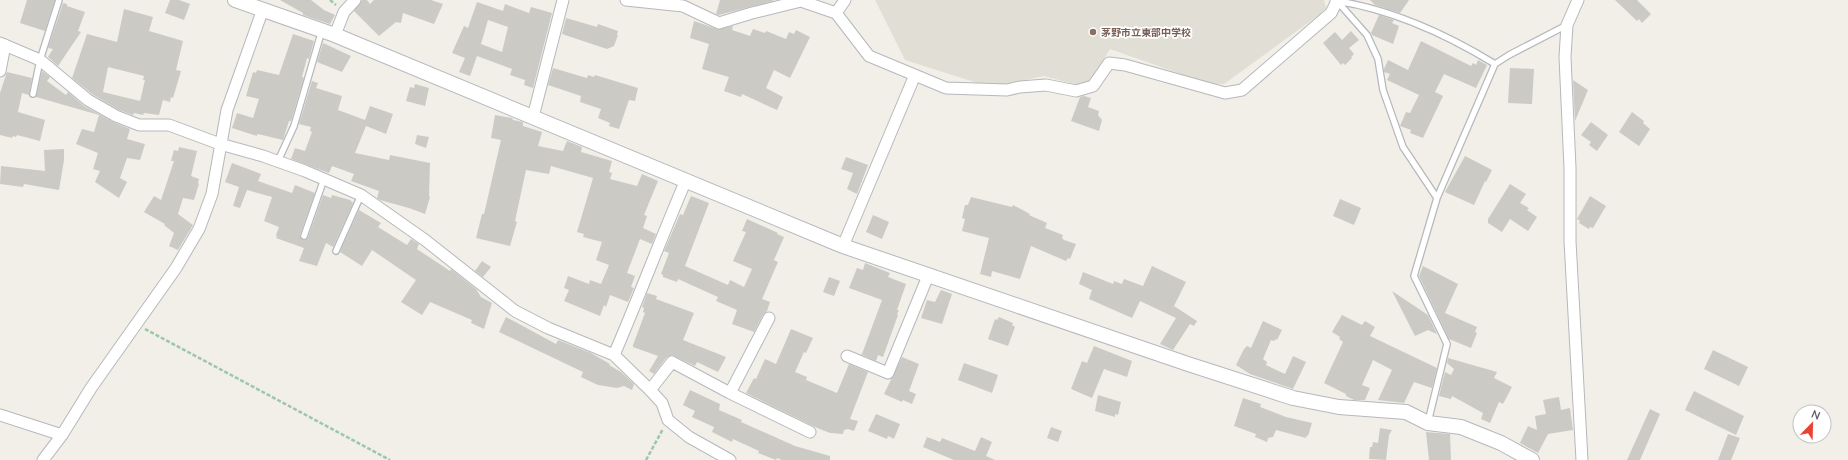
<svg xmlns="http://www.w3.org/2000/svg" width="1848" height="460" font-family="Mulish,'Noto Sans JP',sans-serif">
<rect width="100%" height="100%" fill="#f1efe8"/>
<path fill="#e1ded6" d="M875,0h449l2,8 -7,7 -95,69h-15l-99,-35 -20,33 -13,3 -33,-9 -54,11 -85,-27z"/>
<path fill="#cccac5" fill-rule="evenodd" d="M27,0h28l-10,31 -25,-8z
M170,0h9l11,4 -6,16 -19,-7z
M280,0h31l13,10 11,5 -5,9 -27,-9v-2z
M362,0h5l3,4 4,-4h57l12,4 -9,20 -31,-11 -2,10 -5,-1 -17,14 -25,-25z
M720,0h53v1l-54,14 -3,-1z
M1370,0h39l-9,13 -25,-8z
M1615,0h22l14,14 -9,9 -3,-4 -2,2z
M477,2l26,9 2,-7 24,9 2,-6 21,6 -19,75 -9,-3 1,-5 -15,-5 2,-6 -35,-13 -7,20 -11,-4 6,-14 -13,-5 12,-27 4,2zM488,20l20,7 -6,25 -21,-8z
M63,3l4,1v2l18,6 -7,19 3,1 -23,34 -10,-9 5,-8 -5,-1z
M124,9l29,8 -4,14 34,10 -7,29 5,1 -8,27 -2,-1 -1,5 -7,-2 -4,15 -15,-2 -1,2 -9,-2 -1,2 -14,-5 -27,-16 -20,-16 15,-44 30,8zM108,67l36,9 -1,4h2l-5,21 -37,-9z
M1379,15l15,5 -2,3 7,3 -6,18 -21,-9 -1,-2z
M566,18l31,9 1,-3 20,7 -1,4h1l-4,11 -7,3 -45,-15z
M694,21l23,8 16,-3 -1,4 18,6 3,-7 12,4 1,-2 20,8 3,-7 5,2 2,-4 14,7 -20,41 -16,-8 -8,18 17,9 -6,13 -35,-16 -1,3 -17,-6 5,-14 -27,-8 7,-25 -19,-6z
M1351,31l8,9 -10,8 5,6 -3,3 1,1 -7,7 -2,-2 -2,2 -18,-22 12,-11 7,8z
M293,34l21,7 -5,18 -2,-1 -5,19 2,1 -13,43h-2l-6,19 -21,-5 -5,-1v2l-25,-8 5,-15 16,5 6,-19 -13,-3 7,-24 3,1 1,-3 22,5z
M1421,41l50,25 2,-3 3,2 2,-5 9,5 -11,23 -32,-14 -9,18 8,4 -20,42 -13,-5 1,-3 -11,-4 6,-14 4,1 9,-18 -32,-15 3,-6 -6,-2v-3l4,-9 20,10z
M323,43l28,13 -9,16 -25,-10z
M553,68l34,10 1,-3 6,2 1,-2 43,13 -3,13 -6,-1 -10,29 -10,-3 1,-3 -12,-5 3,-9 -21,-7 1,-6 -33,-11z
M1510,68l24,1 -2,35 -24,-1z
M42,71l8,6 -3,4 8,6 11,8 2,-3 16,14 29,16 17,7 -3,10 18,5 -5,16 -13,-2 -7,20 7,4 -8,16 -24,-16 5,-11 -7,-2 5,-16 -22,-9 6,-15 12,3 5,-17 -63,-18z
M7,72l25,6 -3,17 -7,-2 -4,19 27,8 -5,21 -23,-6 -1,2 -3,-1 -1,2 -12,-3v-42z
M1573,80l15,10 -13,31z
M312,81l6,2 -2,5 26,8 -4,14 27,10 5,-14 23,8 -7,20 -20,-8 -11,27 34,7 1,-5 40,8 -1,33 1,1 -5,17 -16,-6 -29,-8 -3,-2 2,-7 -28,-10 3,-7 -22,-8 -3,7 -38,-14 4,-11 10,3 7,-19 -2,-1 1,-4 -12,-3z
M415,84l14,4 -4,18 -19,-5 4,-14 4,1z
M1084,96l7,2 -3,9 11,4 -1,4 4,5 -3,11 -28,-10 9,-24z
M1632,112l12,9 -1,2 7,6 -11,17 -20,-14z
M495,115l17,3 1,2 10,2v4l19,6 -4,14 25,5 4,-10 15,6 -1,5 31,9 -3,11 3,1 -2,6 27,7 5,-12 16,7 -14,34 3,1 -4,12 13,6 -4,10 -12,-5 -13,34 8,3 -4,11 3,1 -6,14 -18,-7 -4,12 -2,-2 -4,11 -36,-15 5,-11 -5,-2 4,-12 21,8 1,-4 11,4 8,-19 -13,-5 6,-18 -19,-5 1,-3 -7,-2 16,-54 -42,-12 -2,8 -23,-4 -11,51 2,1 -7,24 -34,-8 6,-24h2l17,-74 -10,-2z
M1591,122l17,13 -11,16 -8,-6 2,-3 -10,-7z
M417,135l12,2 -3,11 -11,-4z
M179,147l18,4 -6,25 8,3 -1,4 1,1 -5,16 -11,-2 -5,16 15,11 -15,25 -9,-4 5,-13 -10,-8 1,-1 -21,-12 10,-16 7,4 13,-39h-3l3,-11 4,1z
M64,149v11l-5,30 -35,-6 -1,3 -23,-3 1,-18 44,5 -1,-21z
M1465,156l27,14 -6,12 -1,-1 -11,24 -29,-13z
M846,157l22,8 -11,29 -10,-5 6,-16 -12,-4z
M232,163l29,11 -3,7 34,12 3,-8 20,8 -15,42 1,3 2,2 5,-3 15,-42 8,3 1,-3 18,5 3,3 -20,44 -7,-4 -9,23 -18,-5 5,-13 -28,-10 1,-2 -1,-1 3,-8 -15,-6 8,-24 -25,-7 -7,18 -7,-2 6,-19 -14,-5z
M1510,184l16,10 -6,9 9,5 -2,2 10,7 -9,14 -18,-12 -8,13 -14,-9v-4z
M691,196l18,7 -24,63 43,19 2,-5 14,7 8,-18 -19,-8 13,-29 -4,-1 5,-12 31,14 -1,1 7,3 -10,23 4,2 -16,37 8,3 -3,9 -4,4 -9,17 -22,-8 5,-14 -21,-9 2,-4 -40,-18 -1,3 -14,-5v-2l-2,-1 8,-21 -5,-2 16,-37 3,1z
M1590,196l16,10 -13,22 -3,-1 -1,2 -10,-6 1,-2 -3,-2z
M971,197l41,10 1,-2 17,9 -1,1 18,8 -2,5 18,7 -1,3 2,2 12,4 -6,15 -2,-1 -2,3 -35,-15 -11,33 -28,-8 -1,6 -11,-3 9,-36 -27,-7 3,-12 -3,-1 3,-13h3z
M1340,199l21,9 -7,17 -21,-9z
M359,210l22,13 -3,4 29,18 4,-6 8,5 -2,5 33,22 1,-2 25,20 5,8 11,6 -8,26 -13,-6 1,-3 -42,-18 -8,13 -21,-13 15,-22 -44,-30 -10,16 -22,-14z
M873,215l16,7 -7,17 -16,-7z
M482,261l9,6 -8,10 -8,-6z
M865,263l25,10 -2,4 18,7 -9,26h2l-2,4 1,1 -15,42 -5,-2 -2,6 -16,-7h2l20,-54 -33,-12 8,-20 6,2z
M1152,266l34,16 -12,24 23,15 -3,5 -4,-2 -17,26 -13,-6 16,-26 -36,-17 -8,17 -43,-19 3,-9 -13,-6 4,-12 30,12 1,-3 8,3 2,-5 19,7z
M1423,266l35,18 -13,29 32,14 -2,5 2,1 -6,15 -22,-9 -30,-63z
M829,277l11,4 -6,15 -11,-4z
M941,290l11,4 -10,30 -21,-6 6,-18 8,2z
M1392,291l36,24 9,19 -9,-4 -13,6z
M647,293l10,3 -1,3 38,14 -11,27 43,17 -8,15 -21,-10 -2,4 -23,-11 -6,3 -12,16 -5,-3 9,-15 -25,-9v-2l12,-32 -2,-1 1,-4 -2,-1z
M1342,315l20,10 3,-4 10,6 -5,9 67,32 -5,20 -18,-6 -10,21 -26,-3 14,-30 -19,-10 -11,25 8,3 -5,12h-11l-8,-4v-2l-22,-11 19,-41 -4,-3 1,-2 -8,-5z
M506,317l50,27 2,-4 33,13 19,11 -1,1 12,7 13,12 -2,6 -8,-4 -7,2 -19,-3 -17,-8 2,-5 -84,-40z
M999,317l14,6 -1,2 3,2 -7,19 -20,-7 7,-20 2,1z
M1263,321l19,9 -5,10 -1,-1 -2,2 -3,-1 -8,19 4,3 -1,3 19,9 8,-18 13,6 -13,27 -43,-15 -14,-9 8,-16 3,-3 4,2z
M791,329l22,9 -7,15 -2,-1 -9,20 12,5 -1,3 31,13 12,-29 19,8 -18,47 8,2 -4,10 -6,-2 -4,1 -1,4 -13,-1 -15,-6 -69,-34 8,-15 2,1 9,-20 11,5z
M1094,346l38,15 -5,16 -23,-8 -12,29 -21,-9 11,-28 5,2z
M1713,350l35,17 -9,19 -35,-17z
M902,357l17,7 -10,27 7,3 -4,10 -9,-4 -1,2 -18,-8z
M1448,358l49,14 -3,6 18,9 -9,17 -4,-2 -9,21 -9,-4 2,-6 -31,-17 -1,3 -12,-3 6,-24 6,3 3,-6 -7,-6z
M964,363l34,12 -6,18 -34,-13z
M690,390l30,14 -1,6 23,10 -1,2 54,24 35,10v4h-48l-5,-2 -1,2 -18,-7 1,-2 -26,-12 -1,3 -20,-10 2,-5 -22,-10 3,-6 -12,-6z
M1694,391l50,25 -8,19 -51,-25z
M1098,395l23,7 -3,13 -3,-1v3l-20,-6z
M1559,397l2,13 9,-2 3,22 -25,4 -10,19 -18,-10 8,-17 9,4 -2,-14 11,-2 -3,-14z
M1243,398l18,6 -1,3 26,10 26,6 -4,13 -1,-1 -1,3 -30,-8 -3,7 -5,1 -1,4 -12,-5 1,-3 -22,-8z
M1650,409l10,5 -20,46h-13z
M876,414l24,10 -6,15 -6,-3 -1,3 -19,-8z
M1051,427l11,4 -4,11 -11,-4z
M1380,428l12,2 -3,5 -3,25 -17,-1 1,-12h2l1,-5 5,1z
M1426,432l24,2 1,26h-22z
M1728,434l12,4 -9,22h-13z
M927,437l13,5 2,-4 33,13 6,-14 11,5 -6,14 9,4h-41l-31,-13z"/>
<g fill="none" stroke-linecap="round" stroke-linejoin="round">
<defs>
<path id="service" d="M1337,1l30,34 11,24 5,31 20,57 34,51 -23,78 33,68 -19,78
M1337,1c57,9 109,33 158,63l14,-9 58,-30
M33,94l7,-34 19,-60
M278,161l16,-35 28,-96
M1437,198l58,-134
M304,236l20,-57
M336,251l25,-56"/>
<path id="minor" d="M626,0l57,6 36,17 33,-10 49,-12 35,12 33,43 77,32 61,2 13,-3 26,-2 30,6 17,-5 16,-23 16,2 100,28 17,-3 89,-77 6,-12 -1,-1
M1578,0l-11,25 -2,32 5,111v73l12,219
M836,13l9,-13
M335,35l9,-23 11,-12
M0,43l40,17 48,40 28,16 23,9h30l51,19 43,12 42,15 56,24 64,45 90,71 33,17 66,27 36,35 22,-28 58,31 39,-75
M0,71l5,-26
M533,117l30,-117
M843,246l72,-171
M614,355c25,-58 47,-117 72,-175
M847,356l41,17 40,-97
M650,390l12,13 6,17 21,17 41,23
M730,393l80,39
M0,415l62,20
M43,460l19,-25 29,-47 85,-120 23,-39 13,-35 15,-84 36,-101"/>
<path id="tertiary" d="M235,0l100,35 508,211 345,118 105,34 46,9 67,5 22,11 33,4 40,16 31,17"/>
</defs>
<use href="#service" stroke="#b5b8bc" stroke-width="8"/>
<use href="#minor" stroke="#b5b8bc" stroke-width="13"/>
<use href="#tertiary" stroke="#b5b8bc" stroke-width="16"/>
<path stroke="#9cc7a9" stroke-width="2.5" stroke-dasharray="4 2" stroke-linecap="butt" d="M330,0l6,5
M145,329l245,131
M646,460l17,-31"/>
<use href="#service" stroke="#fff" stroke-width="5.5"/>
<use href="#minor" stroke="#fff" stroke-width="11"/>
<use href="#tertiary" stroke="#fff" stroke-width="14"/>
</g>
<circle fill="#8d6e63" stroke="#fff" stroke-width="1.5" cx="1093" cy="32" r="4"/>
<g text-anchor="middle" dominant-baseline="central" stroke-width="3.5" stroke-linejoin="round" paint-order="stroke">
<g font-size="10" font-weight="bold" fill="#785e54" stroke="#fff" text-anchor="start">
<text x="1101" y="32">茅野市立東部中学校</text>
</g>
</g>
<g transform="translate(1812 424) rotate(23)"><circle r="19" fill="#ffffff" stroke="#bfc1c3"/>
<path d="M0-3L7 15L0 10L-7 15Z" fill="#ea4335"/>
<text y="-6" font-size="11" font-weight="bold" text-anchor="middle" fill="#5f6368">N</text>
</g>
</svg>
